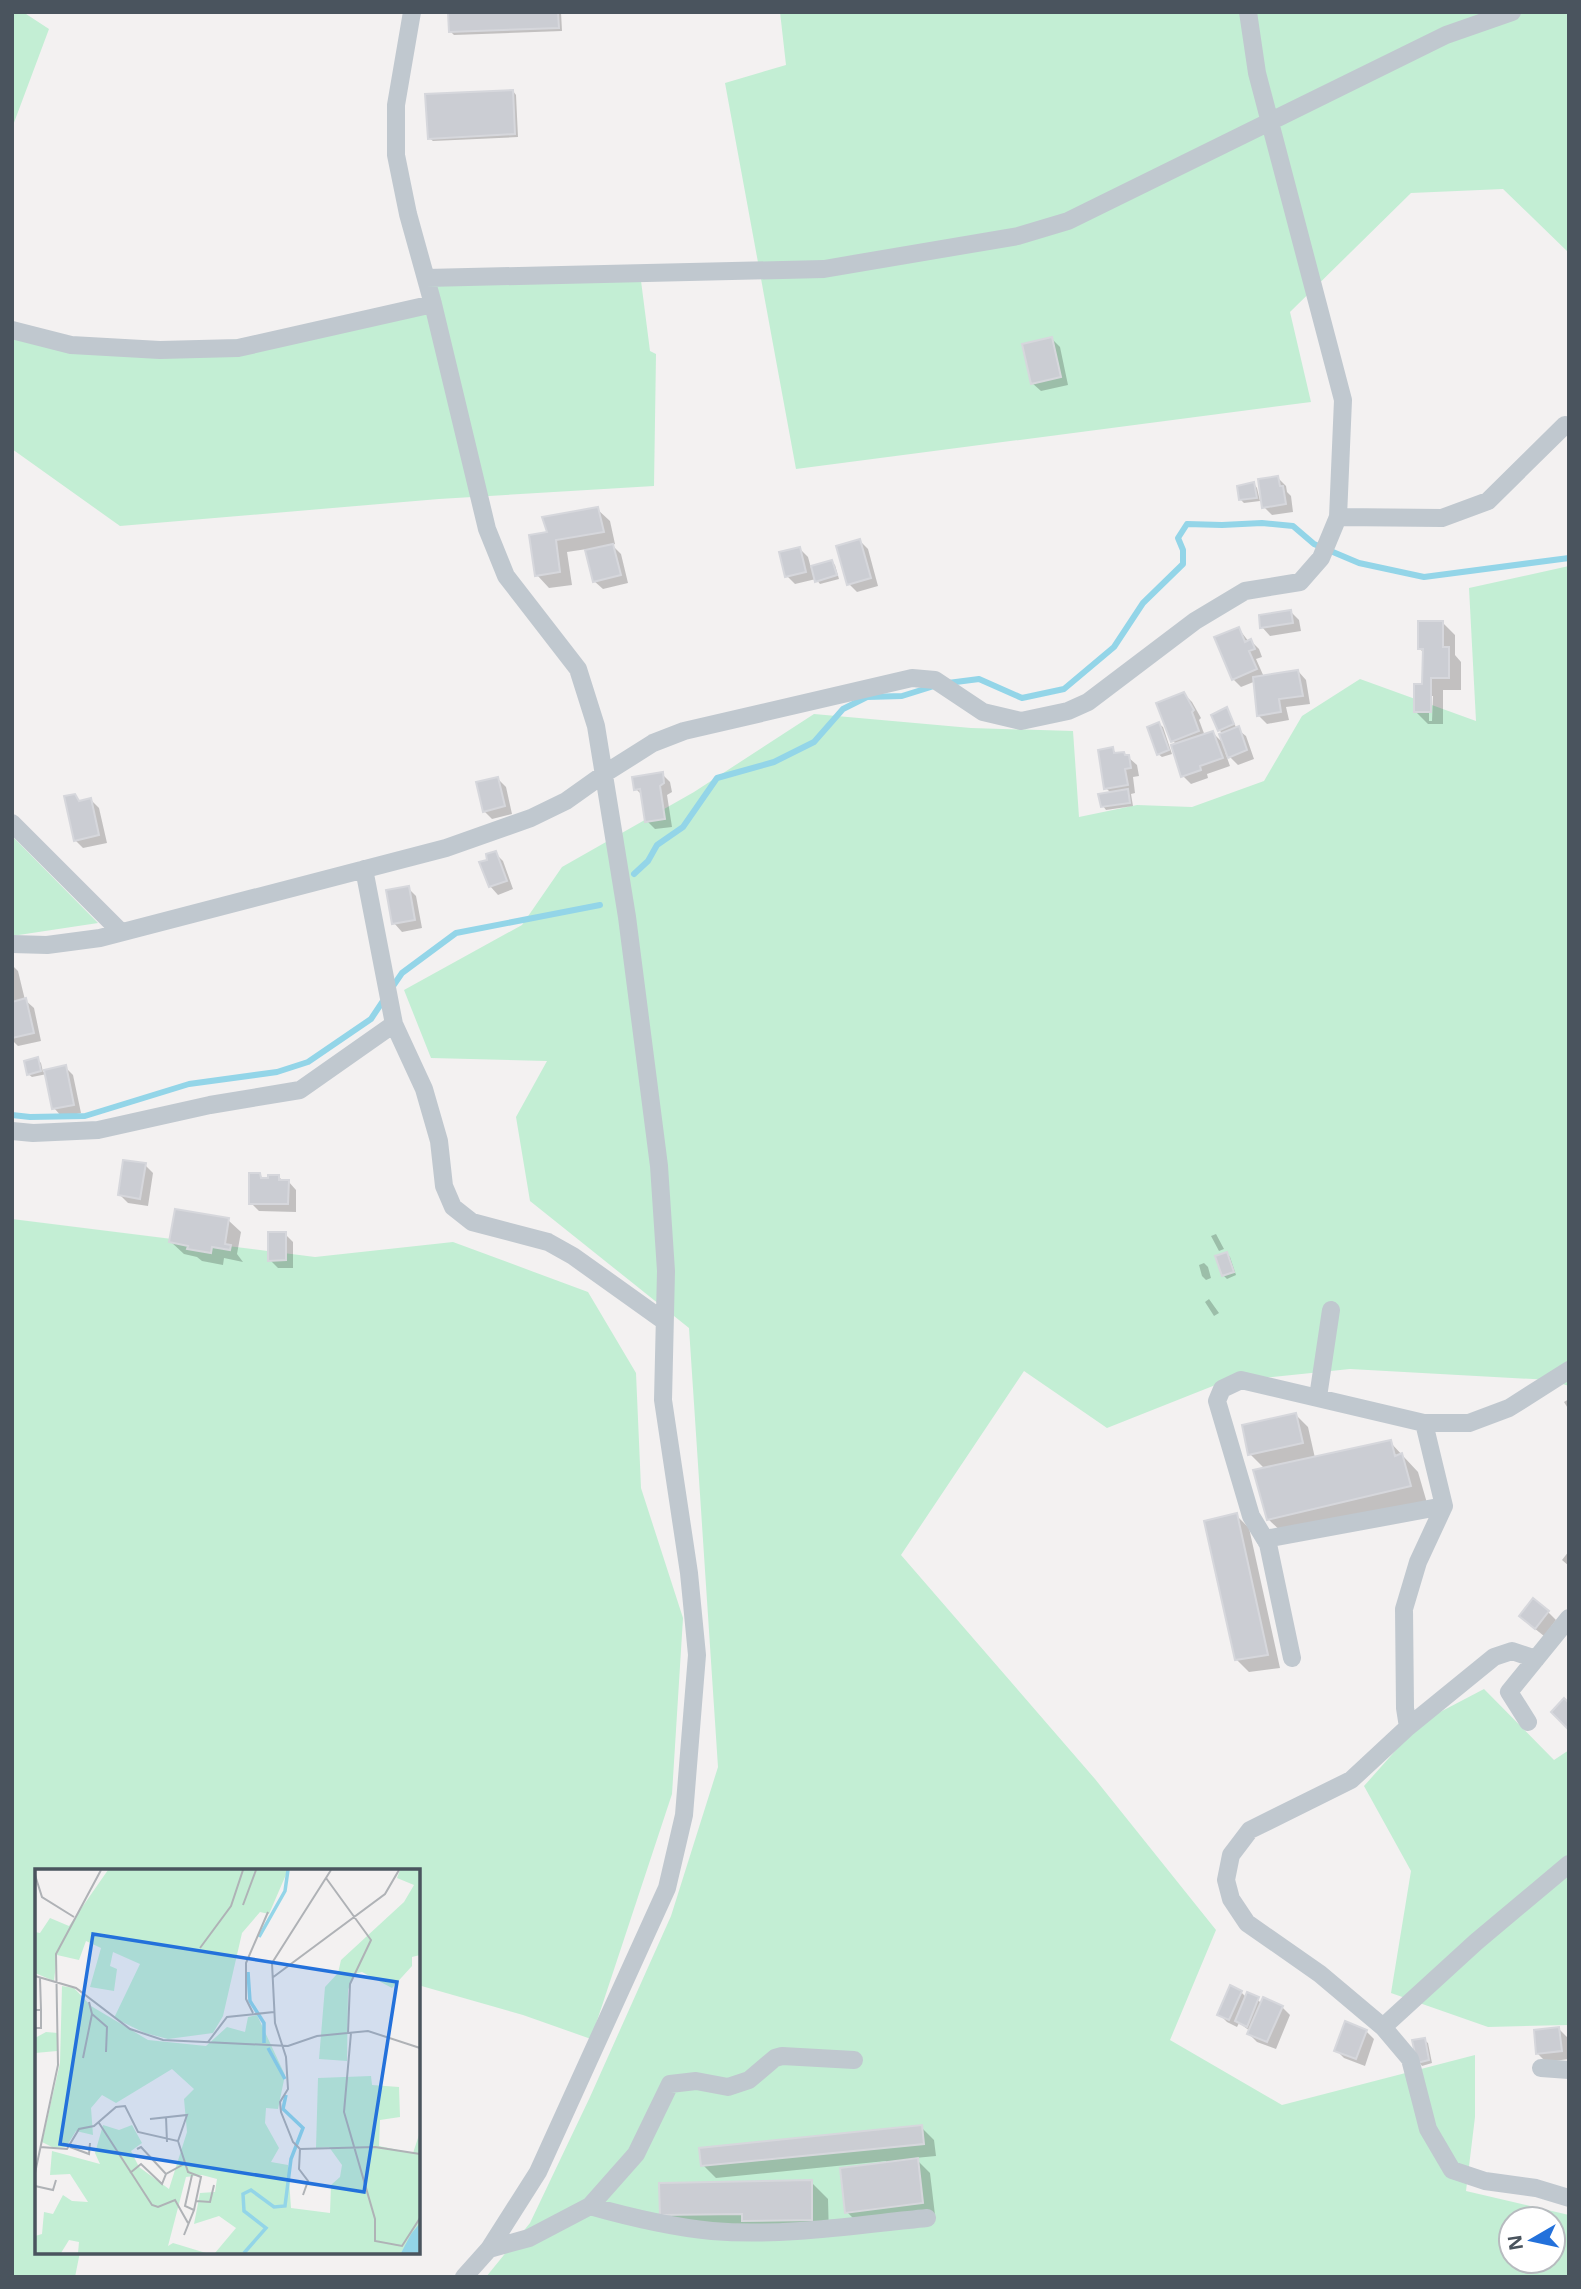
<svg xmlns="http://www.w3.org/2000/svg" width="1581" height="2289" font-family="'Noto Sans',sans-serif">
<rect width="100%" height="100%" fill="#f3f1f1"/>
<path fill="#c3eed4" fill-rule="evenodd" d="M12,12h11l26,17 -37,99z
M780,12h789v241l-66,-64 -92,4 -121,119 21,90 -515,67 -71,-386 61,-18z
M640,273l10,78 6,3 -2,132 -215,13 -319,27 -108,-77v-120l104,22 134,-13 182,-33 -5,-22z
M1569,566v820l-19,-6 -200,-11 -127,13 -116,46 -83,-57 -123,184 194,224 121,151 -46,110 112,65 193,-50v62l-9,74 103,24v62h-1083l44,-54 60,-126 81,-181 47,-149 -29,-439 -159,-127 -14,-84 31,-56 -116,-3 -27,-68 118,-65 40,-58 132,-75 120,-78 157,14 102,3 6,86 58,-12 55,2 72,-26 38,-65 58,-37 116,42 -7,-133zM1511,2219h42v42h-42z
M12,836l86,87 -86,13z
M12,1219l303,38 138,-15 135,50 48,81 5,115 42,130 -11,176 -81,245 -68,-24 -105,-30v-114h-381v381h43l-5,25h-63z
M1484,1689l70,71 15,-10v275l-81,2 -97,-34 20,-122 -47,-85 57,-64z"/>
<path fill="#0003" fill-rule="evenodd" d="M450,12h111l1,19 -108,4 -3,-3z
M513,91l3,4 2,42 -85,4 -4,-3z
M1052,339l8,8 8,38 -27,6 -9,-8z
M1278,478l8,8 1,6 4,4 2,16 -21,3 -8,-8z
M1254,484l3,4 3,13 -16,2 -3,-3z
M597,509l13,12 5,23 -3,1 9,9 7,29 -25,6 -9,-8 -7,-32 -20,3 5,33 -23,3 -12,-13 12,-42z
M860,541l8,8 10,37 -21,6 -8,-8z
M800,549l8,8 3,11 21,-6 3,3 4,14 -19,5 -4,-5 -21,5 -8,-8z
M1291,612l8,8 2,11 -31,5 -8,-9z
M1443,623l12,12v20l6,7v28h-18v34h-15l-13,-13 8,-25 1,-33 -5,-5zM1429,696h4l-1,25h-3z
M1239,629l10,13 2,-1 8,8 3,8 -6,2 8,18 34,-6 8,9 4,24 -24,3 3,13 -22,4 -8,-8 -3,-35 -15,6 -8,-8z
M1184,694l8,8 9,16 -2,2 6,16 8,-3 12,12 -2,-11 -4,-4 8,-20 10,19 9,7 8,23 -16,6 -13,-13 5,14 -23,8 1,4 -17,6 -8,-8 -6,-31 -4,-4z
M1159,724l4,3 9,27 -10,3 -4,-3z
M1112,749l6,6 10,2 9,8 2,11 -6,1 2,16 -4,1 2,12 -27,4 -3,-4 9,-12 -6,-6z
M662,774l8,8 2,10 -5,3 5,32 -17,2 -8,-8 -4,-25 -7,-7z
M498,779l8,8 6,27 -20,5 -8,-8z
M75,796l6,6 10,-2 8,8 8,35 -24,5 -8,-8z
M495,853l8,8 10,28 -15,6 -8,-9v-25z
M408,888l8,8 6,32 -20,4 -8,-9z
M12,965l6,6 7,29 9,8 7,33 -23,5 -6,-6z
M37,1059l4,4 2,9 22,-5 8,8 8,38 -19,4 -8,-9 -7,-34 -15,3 -4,-3z
M145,1165l8,8 -5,33 -20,-3 -8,-8z
M260,1175l4,5 15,-3 4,4h5l8,9v22l-37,-1 -8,-8z
M228,1220l13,12 -4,22 6,8 -19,-4 -1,7 -21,-4 -5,-4 -13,-3 -13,-12z
M285,1234l8,8v26h-15l-8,-8z
M1216,1234l8,15 -5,2 -8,-15z
M1227,1254l3,3 6,18 -9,4 -4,-4z
M1204,1263l4,4 3,11 -5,2 -4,-4 -3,-11z
M1209,1299l10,14 -5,3 -9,-14z
M1569,1399v11l-5,-8z
M1296,1415l12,12 7,31 75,-16 28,30 9,31 -141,33 -18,-17 -3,-50 -15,-15z
M1236,1515l13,13 31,140 -31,4 -13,-13z
M1569,1551v15l-7,-6z
M1548,1612l8,8 -12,16 -15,-12z
M1241,1992l6,6 1,-3 14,8 20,4 8,8 -14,34 -19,-7 -8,-8 1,-3 -11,-8 -2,4 -10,-5 -8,-8z
M1559,2029l8,8 2,22 -23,3 -8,-8z
M1366,2031l8,8 -9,27 -21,-8 -8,-8z
M1424,2040l4,3 4,20 -10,3 -3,-4z
M921,2127l13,13 2,16 -21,2 15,15 5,42 -76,9 -12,-12 40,-48 -1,-3 -170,17 -13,-13z
M811,2182l17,17 1,38 -150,-5 -17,-17z"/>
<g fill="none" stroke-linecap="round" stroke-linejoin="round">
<path stroke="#93d5e8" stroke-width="6" d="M948,683l31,-4 43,19 42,-9 50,-42 29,-44 40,-39v-14l-5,-12 9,-14 35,1 40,-2 31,3 21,18 45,19 65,14 145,-19
M634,874l14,-13 9,-16 26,-18 34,-49 57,-16 40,-20 29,-33 24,-12 35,-1 32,-10
M391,989l11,-16 54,-40 144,-28
M12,1115l18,2 55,-1 104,-32 88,-12 31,-10 63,-43 14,-21"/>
</g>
<path fill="#cbcdd3" stroke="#d6d7dc" stroke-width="2" d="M448,12h110l1,16 -110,4z
M513,90l2,44 -87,5 -3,-45z
M1052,337l9,40 -30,7 -9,-40z
M1278,476l2,10h3l3,18 -24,4 -4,-29z
M1254,482l3,16 -18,2 -2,-14z
M598,507l6,25 -48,8 4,32 -25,4 -6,-41 18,-3 -5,-15z
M860,539l11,39 -24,7 -11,-39z
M613,544l8,31 -28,7 -8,-32z
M800,547l6,25 -21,5 -6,-25z
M832,560l5,15 -22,7 -4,-16z
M1291,610l2,13 -33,5 -1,-13z
M1418,621h25v26h6v31h-18v34h-17v-28h8l1,-35h-5z
M1239,627l6,15 6,-3 4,10 -6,2 8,18 -25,11 -18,-43z
M1298,670l5,26 -24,3 2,13 -24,4 -4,-39z
M1184,692l10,18 -2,2 7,19 -28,11 -15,-39z
M1227,707l7,17 -16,7 -7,-16z
M1159,722l10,28 -12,5 -10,-28z
M1239,726l8,24 -19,8 -9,-24z
M1213,731l10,27 -23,8 1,4 -20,7 -10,-32z
M1113,747l1,6 10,-1 1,3h4l2,13 -6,1 3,16 -24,4 -6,-39z
M663,772l1,11 -4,3 5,33 -20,3 -5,-33 -6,1 -2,-13z
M498,777l7,29 -22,6 -7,-30z
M1128,789l2,14 -29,4 -3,-13z
M75,794l4,7 12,-3 8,37 -25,6 -10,-45z
M496,851l11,30 -18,6 -10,-25 8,-2 -1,-6z
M409,886l6,34 -23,4 -6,-34z
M26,998l8,35 -22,5v-36z
M38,1057l3,14 -14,4 -3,-14z
M66,1065l8,40 -22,4 -8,-39z
M123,1160l23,3 -6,36 -22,-4z
M249,1173h11l1,5h7v-3h11v5h10l-1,24h-39z
M175,1209l54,9 -4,26 6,1 -1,5 -18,-3 -1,6 -24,-4 1,-3 -19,-4z
M268,1232h18v28l-18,1z
M1227,1252l7,20 -12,4 -7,-20z
M1296,1413l7,30 -55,12 -6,-30z
M1391,1440l4,16 7,-3 9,33 -144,34 -14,-50z
M1237,1513l31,142 -33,5 -31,-139z
M1533,1598l16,13 -14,18 -16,-13z
M1564,1698l5,5v27l-18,-18z
M1230,1985l12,6 -13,29 -12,-5z
M1247,1992l12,5 -12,30 -12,-6z
M1263,1997l20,9 -16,36 -20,-8z
M1345,2021l22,9 -11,29 -22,-8z
M1559,2027l3,24 -26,3 -2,-24z
M1425,2038l4,22 -12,3 -5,-23z
M922,2125l2,19 -223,22 -2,-18z
M918,2158l5,45 -78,10 -5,-45z
M812,2180v40l-70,1v-7l-82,1 -1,-32z"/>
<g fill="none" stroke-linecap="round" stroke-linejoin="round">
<path stroke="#c0c8cf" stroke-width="18" d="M412,12l-16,93v50l12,59 25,90 54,225 19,47 72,93 18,57 31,191 32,249 7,105 -3,129 26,173 8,82 -13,160 -17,73 -129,284 -49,77 -25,28
M426,278l398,-9 194,-33 50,-15 378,-186 66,-23
M12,330l59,15 89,5 78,-2 195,-44
M1338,517l104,1 46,-17 77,-76 4,1
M12,823l108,108
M364,869l30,155 30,65 15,52 5,45 9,21 19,15 76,20 25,14 91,65
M12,944l35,1 53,-7 346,-90 85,-30 35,-17 38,-27 49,-31 31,-12 228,-53 23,2 48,32 38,9 47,-10 20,-9 107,-81 50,-30 55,-9 21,-24 17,-41 5,-117 -86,-327 -9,-61
M12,1131l21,2 65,-3 112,-25 90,-15 94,-66
M1569,1370l-60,38 -40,15h-45l20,83 -26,56 -14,47 1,99 3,19 -57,53 -101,50 -19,25 -5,25 5,19 16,24 73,51 63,53 27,32 18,70 24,41 33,11 51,7 33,10
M1318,1397l13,-87
M1265,1539l179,-33
M1292,1658l-24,-114 -17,-28 -34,-115 5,-12 19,-9 183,43
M1528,1722l-19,-30 60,-74
M1408,1727l86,-70 18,-6 24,8
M1383,2027l93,-85 93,-78
M1541,2068l28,2
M590,2206c39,11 81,21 122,25 71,6 144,-6 215,-13
M489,2249l40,-11 61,-32 46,-52 34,-70 26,-3 32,6 21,-7 26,-22 7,-2 72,4"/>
</g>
<g transform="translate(35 1869)">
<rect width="385" height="385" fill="#f3f1f1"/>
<path d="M73,1h180l-19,44 -9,-2 -18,21 -19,83 -10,17 -45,6 -23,-6 -31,-15 26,-54 -27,-12 -3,14 7,3 -3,22 -24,-4 11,-39 -15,-7 -7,19 -22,-5 -3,26 -19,-8v-41l5,1 10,-15 19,8zM365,1h20v85l-8,2v9l-20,22 -30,-16 -8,2 -6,16 -1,71 -28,-2 6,-72 13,-14 3,-13 63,-58 10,-17 -17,-7zM27,117l12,2 17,18 57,34 58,6 21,-19 18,5 3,-15 9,-2 28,60 -7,34 -12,-1 -1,15 14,25 -8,14 17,3 3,43 39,5 1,-28 9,-8 2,-12 -13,-18 -13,1 2,-70 53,-2 1,9 27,2 1,30 -20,3 -1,26 34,7 7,-21v91l-19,30h-186l21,-25 -17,-12 -25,8 6,-31 15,-1 2,-13 -15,-4 -16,2 -18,69 5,-3 33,10h-128l1,-11 -10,-2 -8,13h-26v-17l7,-2 2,-22 9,2 10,-19 9,6 16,1 -18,-28 -20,1 2,-24 48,13 -5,-11 8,-28 16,5 13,-5 10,18 -11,8 8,16 30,22 18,-57 -3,-33 10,-10 -22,-20 -56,34 -14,-8 -11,13 2,27 -17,-4 -10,16 -12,1 -12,-6 18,-79zM11,163l12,1 -1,18 -22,2v-15z" fill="#c3eed4"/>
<path d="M385,354v30h-19l10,-19z" fill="#93d5e8"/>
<path fill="none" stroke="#93d5e8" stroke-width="3.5" d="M224,68l26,-46 3,-21M213,103l2,29 14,22v20M233,179l17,31M209,384l22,-25 -22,-17 -1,-17 8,-4 23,17 11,-1 6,-47 12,-31 -20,-19 3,-14"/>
<path fill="none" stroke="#afb2b6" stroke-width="2" d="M296,1l-59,93 3,60 11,34 2,32 -8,13 1,10 12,30 7,7 75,-2 45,7M0,6l7,22 32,20M291,9l45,62 -21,44 -2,49M208,36l13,-35M165,79l31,-42 12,-36M0,107l41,12 54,41 33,11 125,6 29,-10 51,-5 52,17M5,109l1,32M237,109l113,-84 14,-24M54,133l3,12 15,13 -1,25M0,141h6v18h-6M218,144l-7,-14v-36l22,-51M316,164l-7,79 31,107v22l27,5 18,-28M173,173l19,-25 47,-5M48,189l9,-44M131,248l1,25M115,250l37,-4 -9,26M64,254l53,82 6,2 17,-7 13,23M5,278l27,2 12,-20 15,-3 22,-19 9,-1 13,26 40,9 10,31 13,5 -7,33M35,278l19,7 1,-11M102,280l4,-2 25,27M265,280l-1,20 9,12 -5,14M0,304l23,-108 -2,-111 45,-84M95,304l11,-9 21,20 4,-10 18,-10M0,317l18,4 3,-10M161,332l14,1 4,-17M149,366l10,-25 -9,-4 7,-31"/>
<path fill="#2371db" fill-opacity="0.15" stroke="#2371db" stroke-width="3.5" d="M58,65l304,48 -33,210 -304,-48z"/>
<rect width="385" height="385" fill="none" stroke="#4a545e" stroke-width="3.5"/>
</g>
<rect width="1581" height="2289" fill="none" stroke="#4a545e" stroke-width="28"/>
<g transform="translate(1532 2240) rotate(261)"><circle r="33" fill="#ffffff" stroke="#b7bbbf" stroke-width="2"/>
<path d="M0-5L12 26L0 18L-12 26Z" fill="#2371db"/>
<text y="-10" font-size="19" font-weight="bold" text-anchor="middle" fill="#4a545e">N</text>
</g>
</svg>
